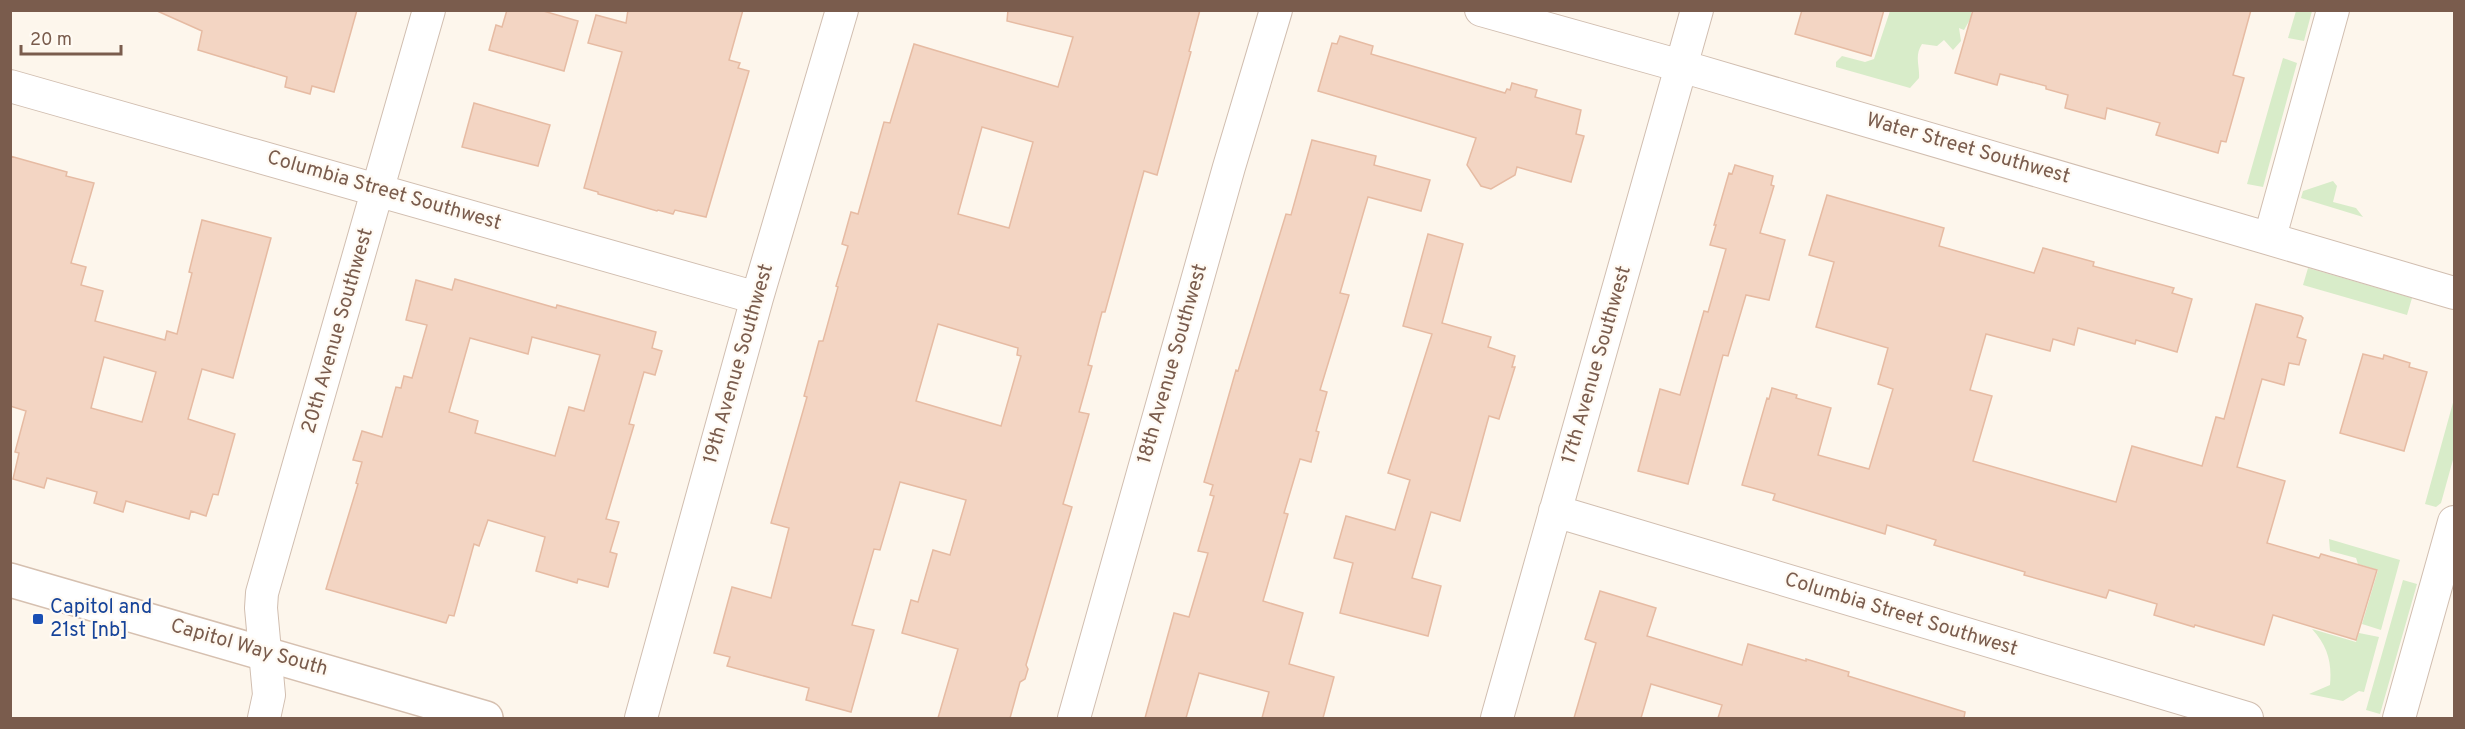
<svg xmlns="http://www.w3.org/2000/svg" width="2465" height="729" font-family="Overpass,sans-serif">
<rect width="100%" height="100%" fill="#fdf6ec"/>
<path fill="#d8ecc9" d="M1890,11h81l1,5 -8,14 -5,-2 2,13 -8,9 -9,-10 -7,6 -15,-2c-8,12 -2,22 -3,34l-9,10 -74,-21v-5l6,-6 23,6 9,-3z
M2296,11h16l-8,30 -16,-3z
M2283,58l14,5 -34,124 -16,-3z
M2333,181l4,5 -4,16 23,6 7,9 -62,-19 2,-7z
M2308,268l104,30 -5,17 -104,-30z
M2454,399v57l-13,47 -5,4 -11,-3z
M2329,539l71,21 -19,70 -19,-6 16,-54 -20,-6 -2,-6 -26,-7z
M2403,580l14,4 -37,130 -14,-4z
M2312,629l44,13 3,-9 20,4 -15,55 -5,-1 -16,10 -34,-7 21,-9c2,-23 -2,-38 -18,-56z"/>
<path fill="#f3d5c3" stroke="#e6bba3" stroke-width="1.5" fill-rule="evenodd" d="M155,10h202l-23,82 -22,-6 -2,8 -25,-7 2,-10 -89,-27 4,-19z
M507,10h33l38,11 -14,50 -75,-21 7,-25 6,2z
M628,10h115l-14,50 11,3 -2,5 11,3 -43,146 -31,-7 -2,4 -15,-4 -1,1 -59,-17v-2l-14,-4 38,-136 -34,-9 8,-28 30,8z
M1008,10h192l-11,41 2,1 -34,123 -13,-4 -39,141h-3l-14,53 4,1 -13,46 10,2 -26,90 9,3 -46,158 2,4 -3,10 -5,3 -10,36h-72l20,-69 -56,-16 9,-33 7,2 15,-52 17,5 16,-55 -66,-18 -20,68 -6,-1 -22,76 22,5 -23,82 -45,-12 3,-12 -82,-22 3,-9 -16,-4 18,-66 39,11 18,-70 -18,-5 36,-126 -3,-1 15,-55h4l15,-54 -2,-1 12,-40 -6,-2 9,-32 7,2 26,-92 6,1 24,-79 144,43 15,-50 -66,-16zM982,127l51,15 -24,86 -51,-14zM938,324l80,24 -1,7 4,1 -20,70 -85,-25z
M1802,10h82l-13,46 -76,-22z
M1973,10h278l-18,65 11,3 -18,64 -5,-1 -3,12 -62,-18 4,-12 -53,-15 -2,11 -40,-11 3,-13 -22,-6v-3l-46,-12 -3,11 -42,-12z
M1340,36l33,10 -2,8 134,39 2,-4 3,1 2,-7 25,7 -2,7 46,13 -5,24 8,2 -13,46 -54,-15 -2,8 -24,14 -10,-3 -14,-21 9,-27 -158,-47 14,-48 5,1z
M474,103l76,22 -12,41 -76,-19z
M1312,140l64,16 -2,9 56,15 -9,31 -53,-14 -28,96 9,2 -29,95 7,2 -11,39 3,1 -8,30 -11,-3 -16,54 4,1 -25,87 40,12 -14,51 45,13 -11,41h-61l7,-26 -70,-19 -13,45h-41l29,-105 15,4 19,-64 -10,-2 16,-55 -4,-1 3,-10 -9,-3 32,-112 2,1 48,-157 5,1z
M10,156l57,16 -1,4 28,7 -23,80 15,4 -5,18 22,6 -8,30 70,19 2,-9 10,3 15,-61 -3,-1 13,-52 69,18 -38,140 -31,-9 -14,50 47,15 -17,61 -5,-1 -7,22 -15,-5 -2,8 -63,-18 -3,11 -29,-9 3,-11 -50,-14 -3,10 -31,-9 6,-26 -4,-1 11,-41 -16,-5zM104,357l52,15 -14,50 -51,-14z
M1735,165l38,11 -2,9 3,1 -14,47 25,7 -16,60 -23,-5 -18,61 -5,-1 -35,129 -50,-13 22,-82 20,6 24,-84 4,1 18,-63 -16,-4 6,-20h-2l15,-52 3,1z
M1827,195l117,33 -5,18 95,27 9,-25 51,14 -1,4 81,22 -2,5 20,6 -15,53 -41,-12 -1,4 -57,-16 -4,17 -21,-6 -3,12 -64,-17 -16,56 22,6 -19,65 143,41 16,-56 70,20 14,-49 8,2 32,-115 45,12 2,2 -6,19 9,3 -7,25 -10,-2 -5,22 -22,-6 -25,88 48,14 -18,62 52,15 2,-4 56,16 -21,70 -83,-25 -9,30 -69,-20 -1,2 -40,-12 3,-11 -48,-14 -3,8 -82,-23 1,-3 -91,-27 2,-5 -49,-15 -2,9 -112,-34 2,-6 -33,-9 25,-87 2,1 3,-11 25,7 -1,3 35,10 -13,47 51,14 24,-80 -15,-5 10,-36 -72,-21 18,-65 -25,-7z
M1428,234l35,10 -21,79 49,14 -3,10 27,9 -3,11h3l-16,52 -10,-3 -29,105 -29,-9 -19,66 29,8 -13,50 -88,-23 13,-50 -19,-5 12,-42 49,14 15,-50 -22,-7 44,-139 -29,-8z
M455,279l101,29 1,-3 99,27 -4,16 10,3 -7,24 -11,-3 -15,52 5,1 -28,94 13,3 -9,30 7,2 -9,33 -30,-8 -1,4 -41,-12 9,-34 -57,-17 -9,26 -5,-2 -20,72 -5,-1 -3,8 -120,-34 32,-105 -2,-1 6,-21 -9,-2 9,-29 20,6 14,-50 5,1 3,-12 8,2 15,-53 -21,-5 10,-40 36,10zM532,337l68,18 -16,56 -15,-4 -14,49 -80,-23 3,-12 -29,-9 21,-74 58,16z
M2363,354l20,5 1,-4 26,8 -1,4 18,5 -23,79 -64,-18z
M1600,591l56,17 -9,28 95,29 6,-21 58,17v-2l43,13 -1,4 117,36 -1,6h-246l4,-13 -71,-21 -10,34h-67l22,-75 -11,-4z"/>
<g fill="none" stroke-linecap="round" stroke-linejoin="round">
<defs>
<path id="minor" d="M1481,10l200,56 773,227
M10,86l747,212
M2270,237l63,-227
M1555,511l692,207
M264,718l5,-23 -8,-87 1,-15 167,-583
M641,718l116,-420 85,-288
M1074,718l155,-551 47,-157
M1497,718l200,-708
M2399,718l55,-196"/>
<path id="secondary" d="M10,580l476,138"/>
</defs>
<use href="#minor" stroke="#d1beb0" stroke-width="34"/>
<use href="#secondary" stroke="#d6c0b0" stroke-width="36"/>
<use href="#minor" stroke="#fff" stroke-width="32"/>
<use href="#secondary" stroke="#fff" stroke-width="33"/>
</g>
<rect fill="#1a4fb4" stroke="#fffaf3" stroke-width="2" x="32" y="613" width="12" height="12" rx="3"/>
<g text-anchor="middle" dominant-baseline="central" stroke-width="4.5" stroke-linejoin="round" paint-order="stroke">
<g font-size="20" fill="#7a5c4d" stroke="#fffaf3">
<text transform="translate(1968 149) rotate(16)">Water Street Southwest</text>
<text transform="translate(384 191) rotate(16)">Columbia Street Southwest</text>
<text transform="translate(338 331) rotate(-74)">20th Avenue Southwest</text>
<text transform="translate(739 364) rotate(-74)">19th Avenue Southwest</text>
<text transform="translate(1173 364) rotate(-74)">18th Avenue Southwest</text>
<text transform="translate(1597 365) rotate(-74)">17th Avenue Southwest</text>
<text transform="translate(1901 615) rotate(17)">Columbia Street Southwest</text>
<text transform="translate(249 648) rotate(16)">Capitol Way South</text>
</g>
<g font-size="20" fill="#164399" stroke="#fffaf3" text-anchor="start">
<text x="50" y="608">Capitol and<tspan x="50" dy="23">21st [nb]</tspan></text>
</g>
</g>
<rect width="2465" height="729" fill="none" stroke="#7a5c4d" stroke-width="24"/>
<path d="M21 45v9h100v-9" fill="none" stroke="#7a5c4d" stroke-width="3"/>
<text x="30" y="45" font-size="18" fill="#7a5c4d" stroke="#fffaf3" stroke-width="4.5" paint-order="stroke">20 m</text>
</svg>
